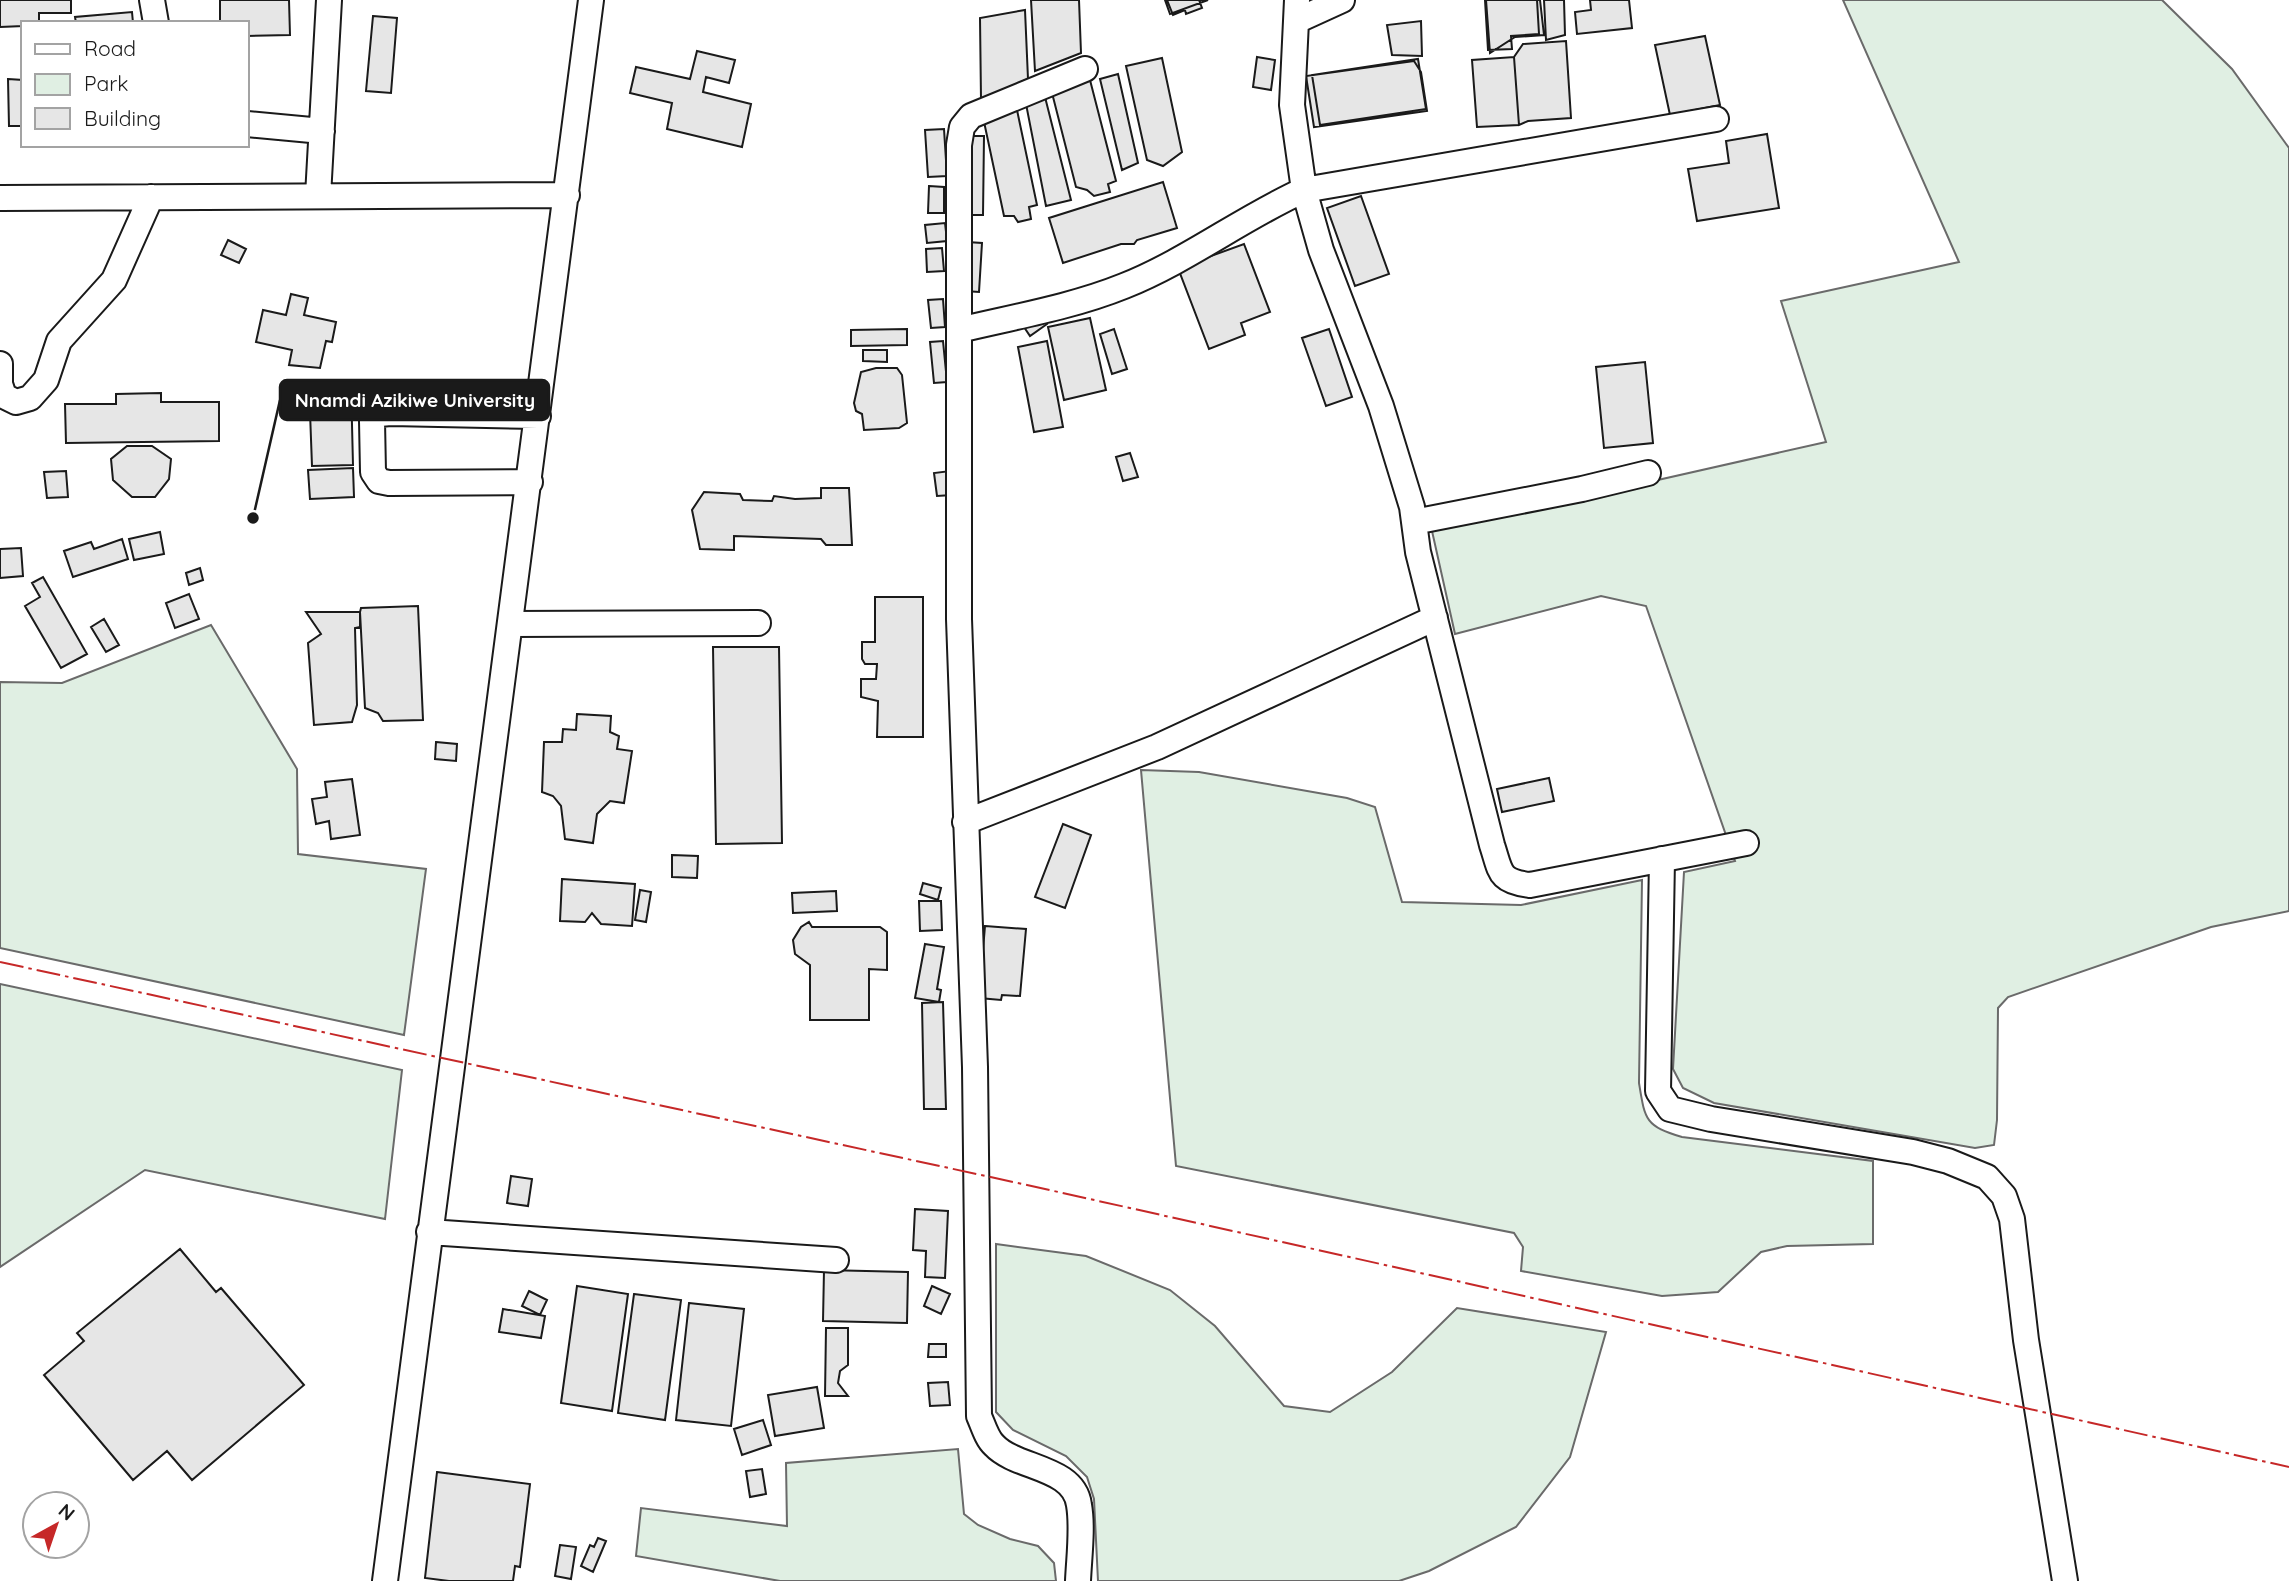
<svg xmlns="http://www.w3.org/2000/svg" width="2289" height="1581" font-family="Quicksand,sans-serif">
<rect width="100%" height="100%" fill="#fff"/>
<path fill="#e0efe3" stroke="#6a6a6a" stroke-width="2" d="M1843,0h319l70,69 57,79v763l-78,16 -203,70 -10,11 -1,112 -3,25 -19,3 -261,-45 -31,-15 -10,-19 11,-197 51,-11 -89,-255 -45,-10 -146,38 -23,-103 394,-89 -45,-141 178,-39z
M211,625l86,144 1,85 128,15 -22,166 -404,-87v-266l62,1z
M1141,770l58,2 148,26 28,9 27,95 119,3 121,-25 -3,203c6,37 6,43 43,54l191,24v83l-86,2 -26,6 -43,40 -56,4 -141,-25 2,-24 -9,-14 -338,-67z
M0,984l402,86 -17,149 -240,-49 -145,97z
M996,1244l90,12 84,34 45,36 69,80 46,6 62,-40 65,-64 149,24 -36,125 -54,70 -87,44 -30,10h-301l-4,-82 -7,-22 -21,-21 -53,-26 -17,-18z
M958,1449l6,65 14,11 32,14 28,7 16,17 2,18h-276l-144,-25 5,-48 146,18 -1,-63z"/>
<path fill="#e6e6e6" stroke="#1a1a1a" stroke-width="2" d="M0,0h71v13h-32v10h-16v3l-23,1z
M220,0h69l1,35 -43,1v-13h-27z
M1031,0h48l2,53 -46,18z
M1165,0h43l-38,14z
M1167,0h32l3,8 -16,6 -1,-4 -12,5z
M1485,0h52l2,34 -28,2 1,13 -24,1z
M1486,0h54l4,35 -29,2 -25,16z
M1544,0h20l1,35 -19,5z
M1590,0h39l3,28 -55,6 -2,-22 16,-2z
M1025,10l3,69 -47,20 -1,-81z
M132,12l1,11h-57l-1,-6z
M373,16l24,2 -6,75 -25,-2z
M1421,21l1,35 -30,-1 -5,-30z
M1705,36l15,69 -50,10 -15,-70z
M1566,41l5,77 -43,3 -9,4 -5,-68 9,-13z
M697,51l38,9 -6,23 -23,-6 -3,15 48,12 -9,43 -75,-18 5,-26 -42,-10 6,-26 54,12z
M1257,57l18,3 -4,30 -18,-3z
M1514,57l5,68 -42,2 -5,-67z
M1162,58l20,94 -19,14 -16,-6 -21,-94z
M1418,59l8,50 -106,16 -8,-50z
M1414,61l7,11 6,39 -113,16 -8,-51z
M1118,74l20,89 -16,7 -22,-91z
M8,79l15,1v46h-14z
M1090,80l26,101 -8,3 2,8 -16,4 -7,-6 -11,-3 -25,-98z
M1045,97l26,103 -25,6 -20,-102z
M1017,110l20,95 -8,2 2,12 -13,3 -4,-6h-10l-21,-99z
M944,129l3,47 -19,1 -3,-47z
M1767,134l12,74 -82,13 -9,-52 41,-6 -3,-22z
M970,136h14l-1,79h-14z
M1163,182l14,46 -40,12 -3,4h-13l-58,19 -14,-45z
M929,186l15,1v26h-16z
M1361,196l28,78 -34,12 -28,-78z
M945,223l2,18 -20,2 -2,-18z
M228,240l18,9 -7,14 -18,-8z
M967,242l15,1 -3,49 -14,-1z
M1244,244l26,68 -29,11 4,12 -36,14 -31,-81z
M942,248l2,23 -17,1 -1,-23z
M291,294l17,4 -4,17 32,7 -4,20 -6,-1 -6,27 -31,-3 3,-15 -36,-8 7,-32 23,5z
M943,299l2,28 -14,1 -3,-28z
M1042,315l5,9 -17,12 -6,-9z
M1090,318l16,72 -42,10 -16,-73z
M907,329v16l-56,1v-16z
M1114,329l13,40 -15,5 -12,-40z
M1329,329l23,68 -26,9 -24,-68z
M943,341l4,41 -13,1 -4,-41z
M1047,341l16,86 -29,5 -16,-85z
M863,350h24v12l-24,-1z
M1645,362l8,81 -49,5 -8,-81z
M876,368h21l5,7 5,48 -8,5 -35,2 -2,-16 -6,-3 -2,-8 7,-31z
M351,384l2,81 -41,1 -3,-81z
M161,393v9h58v39l-153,2 -1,-39h51v-10z
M127,446h25l19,13 -2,20 -14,18h-23l-19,-17 -2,-21z
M1130,453l8,24 -15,4 -7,-24z
M353,468l1,29 -44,2 -2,-29z
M66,471l2,26 -21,1 -3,-26z
M950,471l2,24 -15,1 -3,-23z
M821,488h28l3,57h-26l-5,-6 -87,-3v14l-34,-1 -8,-39 12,-18 36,2 3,6 29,1 2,-5 21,3 26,-1z
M160,532l4,22 -30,6 -5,-21z
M122,539l6,20 -55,18 -9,-26 27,-9 3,7z
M21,548l2,28 -23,2v-29z
M200,568l3,12 -14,5 -3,-12z
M43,577l44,77 -26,14 -36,-62 15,-9 -8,-14z
M189,594l10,25 -24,9 -9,-25z
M875,597h48v140h-46l1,-36 -17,-4v-18h15l1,-15h-12l-3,-5v-17h13z
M418,606l5,114 -40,1 -5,-8 -13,-5 -5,-96 1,-4z
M306,612h54v15l-5,1 2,77 -5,17 -38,3 -6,-82 13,-9z
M104,619l15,26 -13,7 -15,-25z
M713,647h66l3,196 -66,1z
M577,714l34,2 -1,16 9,4 -2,13 15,2 -8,52 -14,-2 -13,13 -4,29 -28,-4 -4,-33 -8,-10 -11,-4 2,-50h18l1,-13 13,1z
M436,742l21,2 -1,17 -21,-2z
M1549,778l5,23 -52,11 -5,-23z
M352,779l8,56 -29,4 -2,-18 -13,3 -4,-25 15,-2 -2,-15z
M1063,824l28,11 -26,73 -30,-11z
M672,855l26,1 -1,22 -25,-1z
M562,879l73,5 -3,42 -31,-2 -9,-11 -7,9 -25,-1z
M923,883l18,5 -3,12 -18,-6z
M640,890l11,2 -5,30 -11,-2z
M836,891l1,20 -44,2 -1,-20z
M919,901h22l1,29 -22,1z
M809,922l3,5h68l7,5v38l-18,-1v51h-59v-55l-15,-11 -2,-14 8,-13z
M985,926l41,3 -6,67 -18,-1 -1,5 -22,-2z
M925,944l19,3 -7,42 4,1 -2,12 -24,-4z
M943,1002l3,107h-22l-2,-106z
M511,1176l21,3 -4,27 -21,-3z
M915,1209l33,2 -3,67 -20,-1 1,-26 -13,-1z
M180,1249l36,43 5,-4 83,97 -112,95 -25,-29 -34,29 -89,-105 40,-34 -7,-8z
M824,1270l84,2 -1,51 -84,-2z
M577,1286l51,8 -16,117 -51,-8z
M932,1286l18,8 -9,20 -17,-8z
M529,1291l18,9 -7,15 -18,-9z
M634,1294l47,6 -16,120 -47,-7z
M689,1303l55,6 -13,117 -55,-6z
M503,1309l42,7 -4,22 -42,-6z
M826,1328h22v37l-8,6 -2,12 10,13h-23z
M929,1344h17v13h-18z
M948,1382l2,23 -20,1 -2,-23z
M817,1387l7,41 -49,8 -7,-41z
M763,1420l8,25 -29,10 -8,-26z
M762,1469l4,25 -16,3 -4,-26z
M437,1472l93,12 -10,83 -5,-1 -2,15h-64l-24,-3z
M598,1538l8,3 -13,31 -12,-6 9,-21 4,2z
M560,1545l16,2 -5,32 -16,-3z"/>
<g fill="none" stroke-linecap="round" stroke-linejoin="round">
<defs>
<path id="minor" d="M152,0l4,23
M1297,0l-5,105 12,85 17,60 60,156 31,101 6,45 74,293c9,27 6,36 38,40l216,-42
M1296,21l46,-21
M247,124l75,7
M318,196l11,-196
M0,198l567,-3
M959,330c54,-13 113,-23 165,-44 63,-25 118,-68 180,-96l412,-71
M0,364v20l4,12 12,6 14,-4 16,-18 13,-39 55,-61 37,-83
M530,482l-141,1 -10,-2 -6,-9 -1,-51 7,-7 12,-1 147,3
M1414,522l168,-33 66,-16
M511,624l247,-1
M965,822l192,-75 278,-129
M1662,859l-4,232 12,18 41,10 202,33 35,9 39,16 17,19 8,23 14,121 39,241
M429,1232l407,28
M385,1581l206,-1581
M1078,1581c1,-24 5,-53 1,-76 -5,-39 -63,-36 -85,-60 -7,-6 -11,-20 -15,-29l-4,-349 -16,-448v-474l3,-18 9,-11 114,-47"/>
</defs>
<use href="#minor" stroke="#1a1a1a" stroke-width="28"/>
<use href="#minor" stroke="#fff" stroke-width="24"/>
<path stroke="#c62828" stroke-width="2" stroke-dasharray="24 5 3.5 5" stroke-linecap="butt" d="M0,962l1027,223 1262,282"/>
</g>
<path fill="none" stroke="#1a1a1a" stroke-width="2.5" d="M253 518L280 400"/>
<circle fill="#1a1a1a" stroke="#fff" stroke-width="2.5" cx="253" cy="518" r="7"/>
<rect fill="#1a1a1a" stroke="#1a1a1a" stroke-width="2.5" x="280" y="380" width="269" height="40" rx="7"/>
<g font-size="19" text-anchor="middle" font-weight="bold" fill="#fff">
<text x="415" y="407">Nnamdi Azikiwe University</text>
</g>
<rect x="21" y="21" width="228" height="126" fill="#ffffff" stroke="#a3a3a3" stroke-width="2"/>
<rect x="35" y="44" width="35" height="10" fill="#ffffff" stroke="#a3a3a3" stroke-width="2"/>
<text x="84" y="56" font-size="21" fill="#1a1a1a">Road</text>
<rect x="35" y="74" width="35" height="21" fill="#e0efe3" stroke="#a3a3a3" stroke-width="2"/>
<text x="84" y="91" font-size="21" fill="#1a1a1a">Park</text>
<rect x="35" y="108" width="35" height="21" fill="#e6e6e6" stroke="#a3a3a3" stroke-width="2"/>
<text x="84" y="126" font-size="21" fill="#1a1a1a">Building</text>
<g transform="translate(56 1525) rotate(40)"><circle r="33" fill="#ffffff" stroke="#a3a3a3" stroke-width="2"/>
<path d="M0-5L12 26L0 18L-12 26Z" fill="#c62828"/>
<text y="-10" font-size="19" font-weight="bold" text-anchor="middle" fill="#1a1a1a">N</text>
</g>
</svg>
